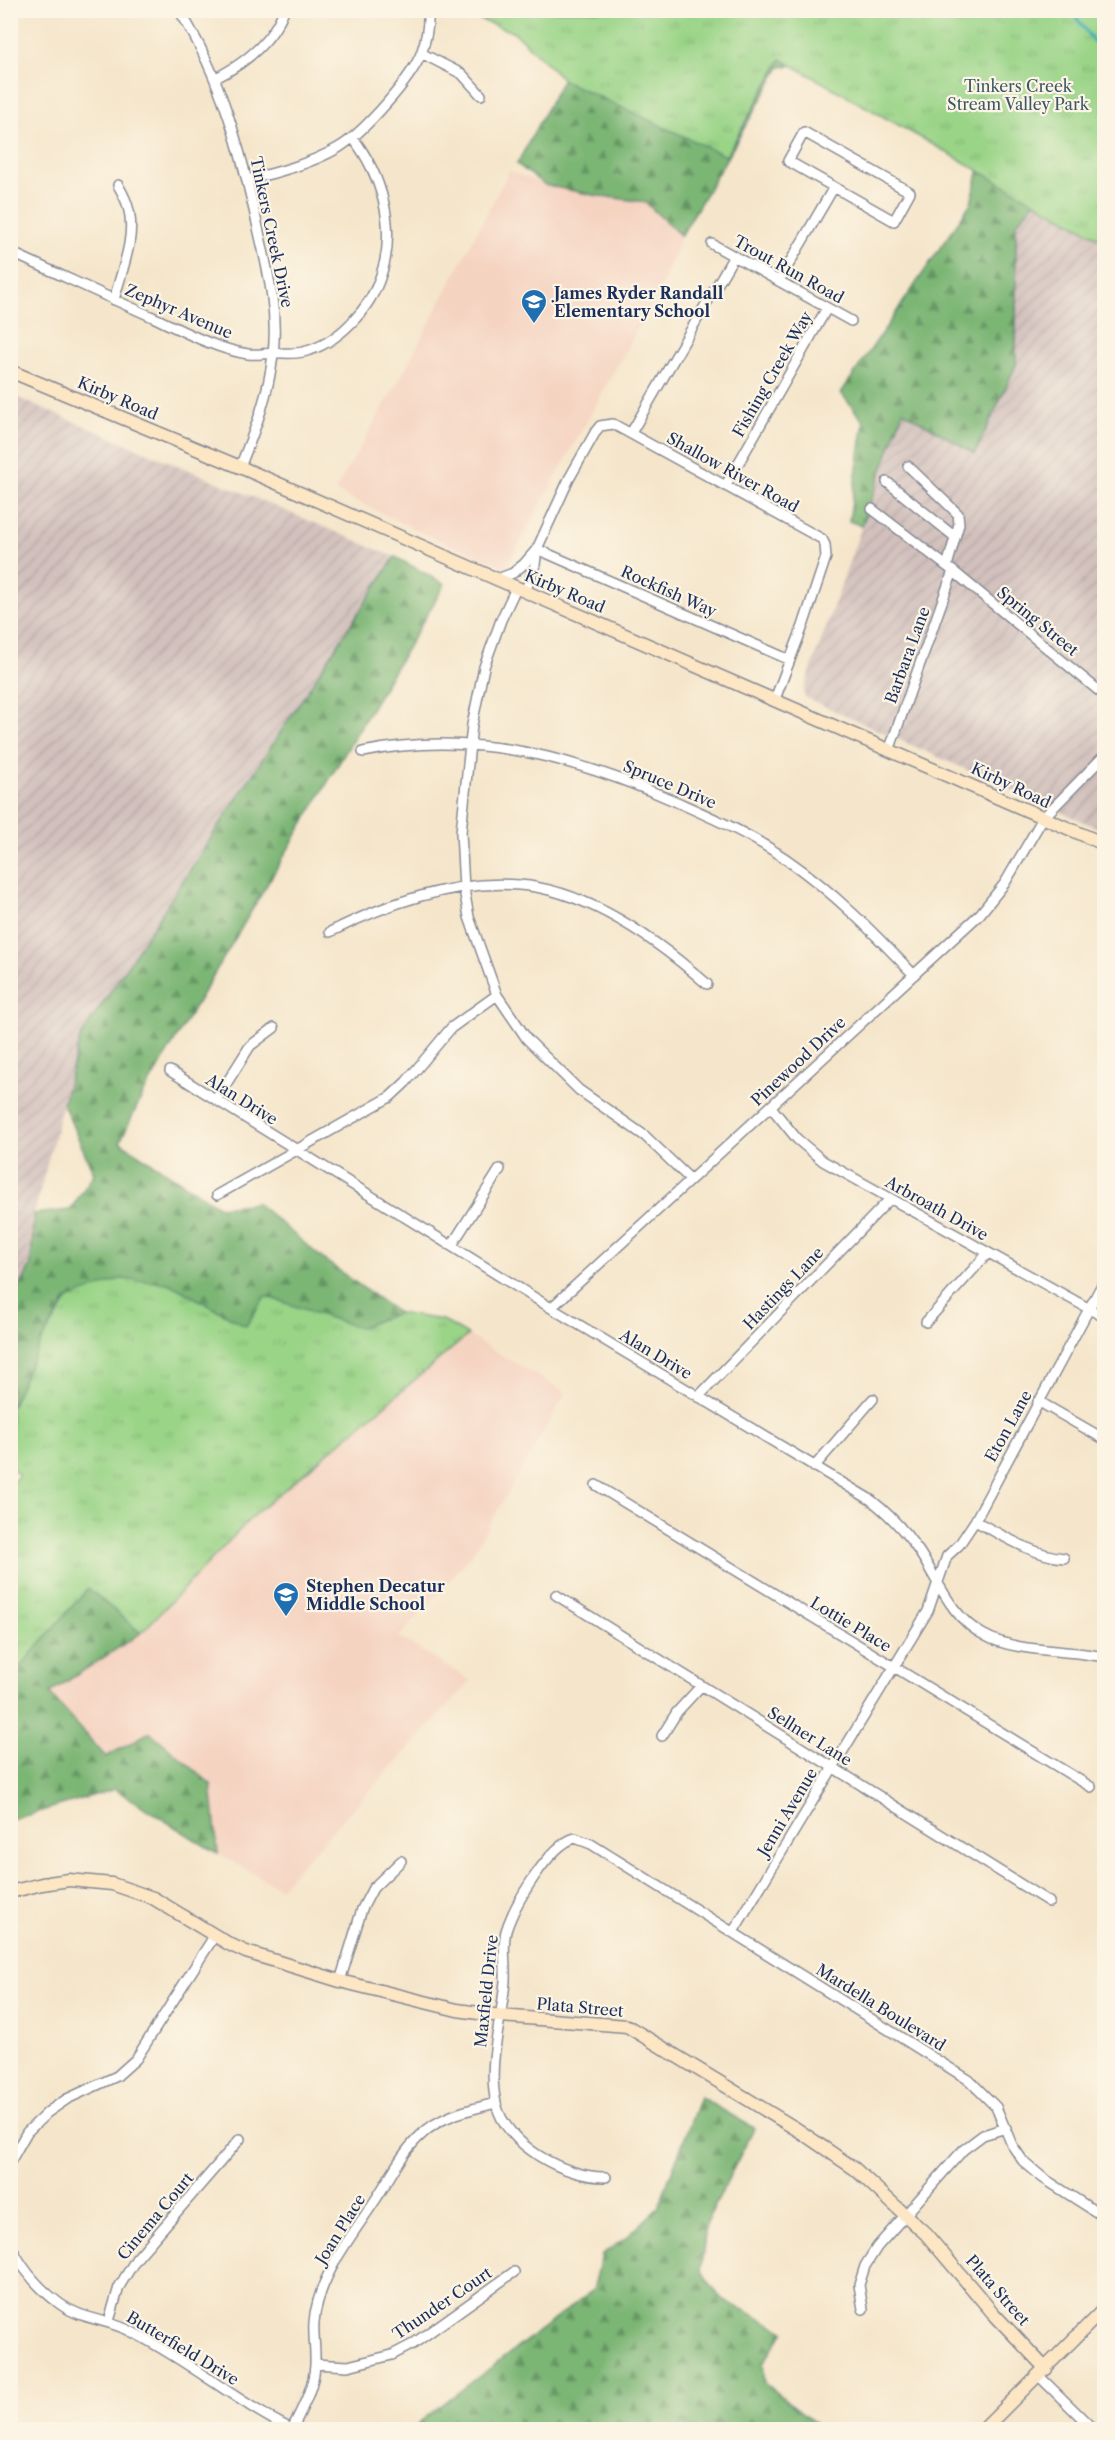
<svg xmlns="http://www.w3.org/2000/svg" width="1115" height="2440" font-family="'Libre Caslon Text',serif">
<defs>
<pattern id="industrial-furrows" width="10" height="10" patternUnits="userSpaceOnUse" patternTransform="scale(1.5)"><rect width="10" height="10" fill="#d1c0bc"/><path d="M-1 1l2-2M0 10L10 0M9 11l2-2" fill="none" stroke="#b3a5a4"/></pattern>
<pattern id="forest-firs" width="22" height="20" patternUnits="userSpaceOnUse" patternTransform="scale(1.5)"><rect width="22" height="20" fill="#7bb674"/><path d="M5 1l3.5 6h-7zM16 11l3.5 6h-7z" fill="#649462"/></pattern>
<pattern id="park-tufts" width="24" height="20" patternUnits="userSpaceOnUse" patternTransform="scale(1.5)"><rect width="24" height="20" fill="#9ad487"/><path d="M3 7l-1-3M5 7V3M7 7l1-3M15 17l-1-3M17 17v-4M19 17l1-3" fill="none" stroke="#84b677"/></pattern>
</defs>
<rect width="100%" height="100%" fill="#fcf5e5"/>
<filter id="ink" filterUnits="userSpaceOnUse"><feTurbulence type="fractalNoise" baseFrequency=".0167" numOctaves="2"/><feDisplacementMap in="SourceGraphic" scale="12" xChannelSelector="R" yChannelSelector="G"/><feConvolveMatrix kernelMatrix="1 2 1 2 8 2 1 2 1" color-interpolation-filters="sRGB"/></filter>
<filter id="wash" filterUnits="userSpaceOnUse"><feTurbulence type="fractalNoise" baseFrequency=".008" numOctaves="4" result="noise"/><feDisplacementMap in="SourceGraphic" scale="24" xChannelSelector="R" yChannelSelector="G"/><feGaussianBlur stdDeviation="1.35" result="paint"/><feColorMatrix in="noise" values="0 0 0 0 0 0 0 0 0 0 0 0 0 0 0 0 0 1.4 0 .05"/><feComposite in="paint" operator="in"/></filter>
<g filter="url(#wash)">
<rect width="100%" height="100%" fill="#f5e6cb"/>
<path fill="#f5d3c1" d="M509,171l37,14 47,10 52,7 36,34 -16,43 -159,289 -68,-28 -103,-49 69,-120z
M468,1335l98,58 -95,163 -72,81 72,44 -191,207 -62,-34 -7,-70 -105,-27 -57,-64 92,-60 113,-118z"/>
<path fill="url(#industrial-furrows)" d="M1104,154v677l-298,-133 -3,-6 100,-282 73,43 40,-88v-141l51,-60z
M11,395l384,162 -173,270 -142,211 -46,176 -3,51 -20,40z"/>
<path fill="url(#forest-firs)" stroke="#4b7269" stroke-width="1.5" d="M516,11h588v143l-37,10 -51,60v141l-41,89 -72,-43 -41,115 -13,-5 15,-99 -23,-29 130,-190 9,-39 -158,-104 -42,7 -99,169 -36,-34 -52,-7 -48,-10 -28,-21 59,-110z
M395,557l50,27 -302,510 -23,48 99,65 38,-4 66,56 75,54 -39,15 -94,-32 -19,30 -78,-43 -101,16 -27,44 -29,64v-102l20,-40 3,-51 36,-4 24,-36 -31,-70 17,-66z
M88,1588l53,45 -92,60 57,64 44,-25 61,52 7,70 -103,-65 -104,31v-143z
M700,2097l54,31 -48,95 -5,47 19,28 65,33 -22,32 2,20 50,40 -8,7 -393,-1 8,-9 171,-130 9,-35 25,-18 31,-29z"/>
<path fill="url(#park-tufts)" stroke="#5a8272" stroke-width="1.5" d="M457,11h645l2,1v229l-323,-182 -55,97 -161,-75 -50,-48z
M120,1279l48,4 78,43 19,-30 94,32 39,-15 44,7 26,15 -214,180 -113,118 -53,-45 -77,89 -1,-192 9,-10 -8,-7v-61l29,-64 28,-44z"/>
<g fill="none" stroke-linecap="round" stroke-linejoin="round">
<path stroke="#3aaab8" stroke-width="3" d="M1071,10l23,32h10"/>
</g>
</g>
<g filter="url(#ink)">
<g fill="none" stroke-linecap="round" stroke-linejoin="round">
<defs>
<path id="street" d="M179,10c43,67 63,145 80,222 9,40 19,80 14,122 -4,40 -18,76 -33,113
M421,53l41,21 19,21
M216,78c29,-15 56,-36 68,-68
M804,132l106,60 -16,29 -106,-60z
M247,180c32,-8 63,-16 91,-32 24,-14 75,-70 84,-97 4,-12 7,-27 6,-41
M712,244l139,77
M10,252c49,22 97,45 145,66 30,14 61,31 93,36 10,1 18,-1 28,-1 9,0 18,1 27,-1 35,-8 68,-44 78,-77 16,-47 1,-99 -28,-137
M779,281l55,-94
M114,300c7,-28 23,-64 14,-93 -2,-8 -6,-15 -10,-22
M631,433l103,-177
M908,466l50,48 1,10 -12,42
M887,482l68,55
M726,485l101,-177
M872,509l81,62 151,124
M537,549l253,111
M497,579l16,-6 11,-9 13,-15 32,-70 27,-48 4,-5 13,-2 209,115 3,6 1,12 -23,69 -28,73
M516,588l-15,32 -17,47 -12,58 -11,107 3,57 5,28 28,78 30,44 52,51 66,46 45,43
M525,592l10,-27 2,-16
M890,748l63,-177
M363,752c111,-23 213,6 314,50 38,17 75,33 109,57 48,33 88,74 128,116
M330,932c58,-29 123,-52 189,-47 68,5 139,56 188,99
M170,1071l381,237 320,192c18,14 34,31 47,50 20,29 32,67 66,85 31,18 85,14 120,22
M216,1100l34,-54 24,-18
M771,1107l26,32 26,22 281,156
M217,1195l173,-98 16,-15 45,-54 46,-33
M452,1245l48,-76
M551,1308l429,-394 25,-31 38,-65 61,-62
M926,1322l62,-69
M698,1397l192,-198
M1038,1401l66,38
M814,1467l59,-68
M596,1485l495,302
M975,1521c29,15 57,34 89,37
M556,1595l493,307
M662,1736l15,-24 24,-26
M733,1932l195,-321 19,-55 12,-11 16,-24 129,-240
M340,1981l22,-72 11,-21 28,-27
M10,2162l17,-30 21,-20 19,-13 50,-23 19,-17 79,-124
M606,2177c-40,1 -101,-32 -110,-74 -9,-40 6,-82 9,-122 1,-17 -3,-34 1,-50 8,-26 43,-86 69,-93l16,6 378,236 27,27 16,38 11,16 20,17 61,39
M10,2244c12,25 28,44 50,60 22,16 48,15 72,28 56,28 104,70 161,98
M863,2309l-4,-24 6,-19 12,-19 86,-97 20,-15 23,-7
M109,2321l10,-34 17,-28 104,-120
M315,2364l33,2 44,-11 21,-11 101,-72
M1039,2376l55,54
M292,2429c10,-20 22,-42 23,-64 1,-25 -5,-38 3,-64 10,-36 35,-67 56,-99 15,-22 27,-49 47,-67 20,-20 48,-25 75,-32"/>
<path id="secondary" d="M10,371l230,96 864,377
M10,1892l32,-8 27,-4 43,4 41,14 76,46 17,8 94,29 117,29 43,6 127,10 171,104 57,39 71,65 67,79 53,56
M983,2430l121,-121"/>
</defs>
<use href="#street" stroke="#888a94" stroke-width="12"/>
<use href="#secondary" stroke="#888a94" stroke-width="15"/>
<use href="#street" stroke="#fff" stroke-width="9"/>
<use href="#secondary" stroke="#fce6c4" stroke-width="12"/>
</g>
</g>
<defs>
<symbol id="school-pin" viewBox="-11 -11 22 30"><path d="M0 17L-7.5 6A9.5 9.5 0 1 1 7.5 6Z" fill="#1f6fb2" stroke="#fcf5e5"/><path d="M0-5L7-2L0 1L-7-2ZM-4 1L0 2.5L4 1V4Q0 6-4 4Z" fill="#fff"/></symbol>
</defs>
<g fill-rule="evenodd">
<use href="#school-pin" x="519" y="287" width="30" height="40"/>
<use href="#school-pin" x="271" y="1580" width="30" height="40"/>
</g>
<g text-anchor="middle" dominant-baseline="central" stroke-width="4.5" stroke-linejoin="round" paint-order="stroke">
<g font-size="16" fill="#3b5868" stroke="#fcf5e5">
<text x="1018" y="86">Tinkers Creek<tspan x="1018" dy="18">Stream Valley Park</tspan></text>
</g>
<g font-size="16" fill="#1b2f5e" stroke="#fcf5e5">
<text transform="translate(272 232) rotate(78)">Tinkers Creek Drive</text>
<text transform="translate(789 269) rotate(29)">Trout Run Road</text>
<text transform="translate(179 311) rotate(23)">Zephyr Avenue</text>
<text transform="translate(772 374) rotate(-60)">Fishing Creek Way</text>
<text transform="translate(118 398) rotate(23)">Kirby Road</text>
<text transform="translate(733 472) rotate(29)">Shallow River Road</text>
<text transform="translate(565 591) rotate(23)">Kirby Road</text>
<text transform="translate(669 591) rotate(24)">Rockfish Way</text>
<text transform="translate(1038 621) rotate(39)">Spring Street</text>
<text transform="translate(907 655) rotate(-70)">Barbara Lane</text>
<text transform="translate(670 784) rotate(23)">Spruce Drive</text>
<text transform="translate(1011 785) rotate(25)">Kirby Road</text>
<text transform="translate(798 1061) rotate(-43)">Pinewood Drive</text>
<text transform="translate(242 1099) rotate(32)">Alan Drive</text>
<text transform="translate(937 1208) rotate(29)">Arbroath Drive</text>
<text transform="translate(783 1288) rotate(-46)">Hastings Lane</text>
<text transform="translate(656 1354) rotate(31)">Alan Drive</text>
<text transform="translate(1008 1426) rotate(-61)">Eton Lane</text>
<text transform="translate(851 1624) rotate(31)">Lottie Place</text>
<text transform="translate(810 1736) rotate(32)">Sellner Lane</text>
<text transform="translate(787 1812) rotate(-59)">Jenni Avenue</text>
<text transform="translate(486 1991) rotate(-84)">Maxfield Drive</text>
<text transform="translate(580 2007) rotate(5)">Plata Street</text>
<text transform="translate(881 2007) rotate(32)">Mardella Boulevard</text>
<text transform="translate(155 2216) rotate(-50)">Cinema Court</text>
<text transform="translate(340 2229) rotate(-58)">Joan Place</text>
<text transform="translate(998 2290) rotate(49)">Plata Street</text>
<text transform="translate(442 2303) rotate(-34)">Thunder Court</text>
<text transform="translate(183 2348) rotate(31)">Butterfield Drive</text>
</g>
<g font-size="16" font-weight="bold" fill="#1b2f5e" stroke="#fcf5e5" text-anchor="start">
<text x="554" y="293">James Ryder Randall<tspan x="554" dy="18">Elementary School</tspan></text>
<text x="306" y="1586">Stephen Decatur<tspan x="306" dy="18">Middle School</tspan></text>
</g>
</g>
<rect width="1115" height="2440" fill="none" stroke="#fcf5e5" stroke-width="36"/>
</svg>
